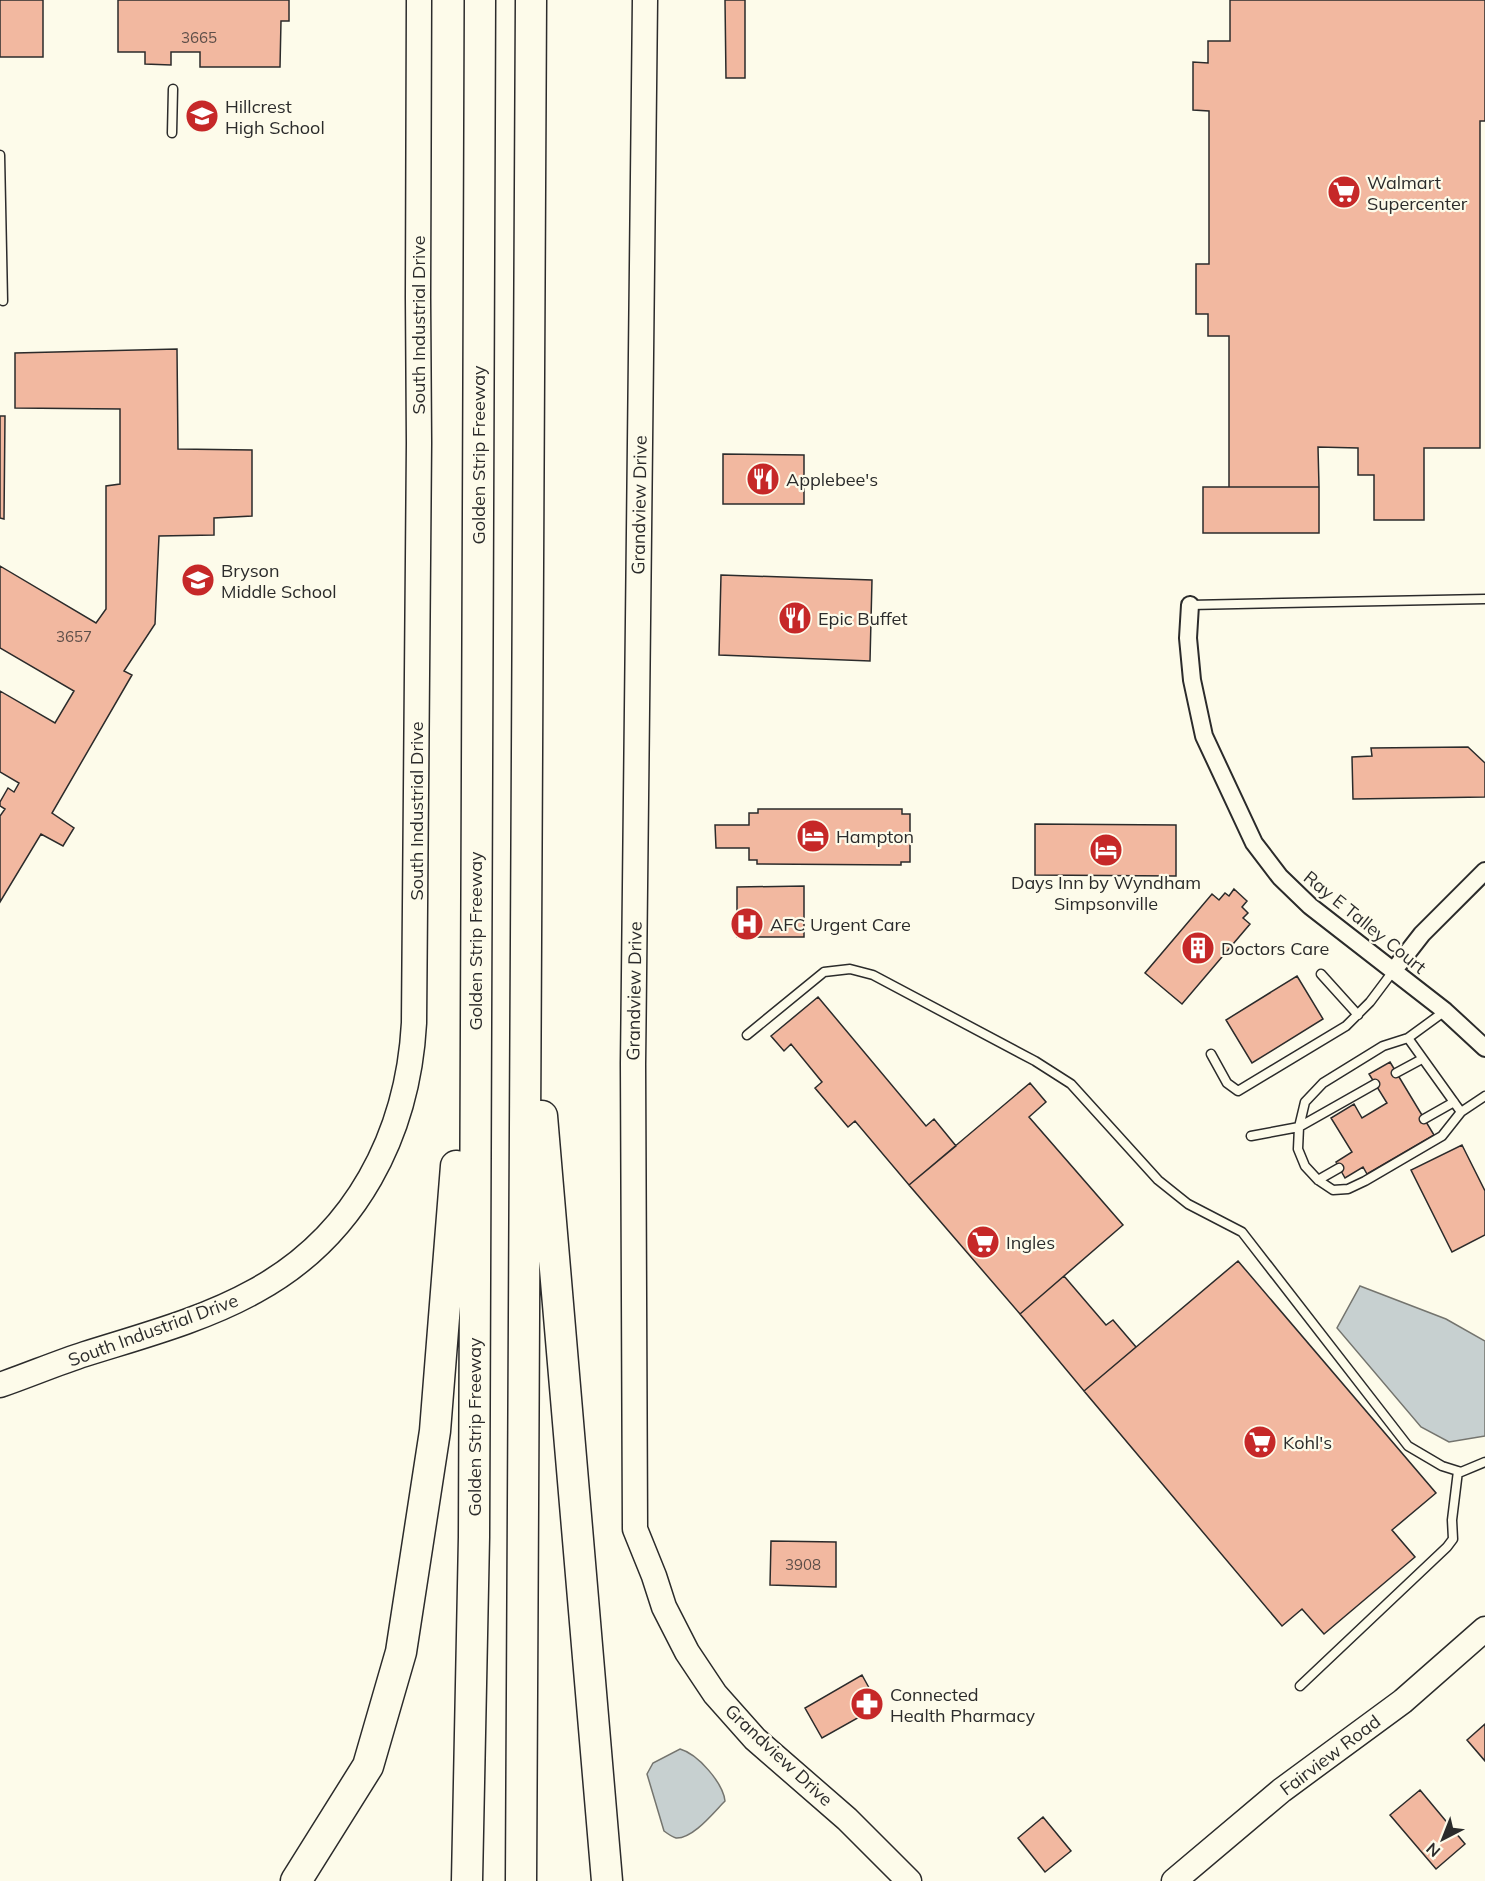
<svg xmlns="http://www.w3.org/2000/svg" width="1485" height="1881" font-family="Mulish,sans-serif">
<rect width="100%" height="100%" fill="#fdfbea"/>
<path fill="#c7d0d0" stroke="#74746e" stroke-width="1.5" d="M1360,1286l86,33 39,22v95l-36,6 -28,-15 -84,-99z
M680,1749c18,5 43,34 45,52 -11,11 -32,38 -49,37 -4,-1 -8,-4 -12,-7l-17,-57 6,-11z"/>
<path fill="#f2b8a0" stroke="#2b2b2b" stroke-width="1.5" d="M0,0h43v57h-43z
M118,0h171v21h-8l-1,46h-80v-15h-29v13l-26,-1v-12h-27z
M725,0h20v78h-19z
M1230,0h255v121h-5v327h-56v72h-50v-45h-16v-27l-40,-1 1,40h-90v-151h-21v-22h-12v-50h13v-153l-16,-1v-48l15,1v-22h22z
M177,349l1,100 74,1v66l-38,2v17l-55,1 -4,88 -31,47 8,4 -80,138 22,15 -11,18 -22,-12 -41,68v-86l5,-7 -5,-3v-4l8,-14 6,4 5,-9 -19,-11v-81l55,32 19,-32 -74,-43v-82l96,57 10,-14v-123l14,-2v-75l-105,-1v-55z
M0,416h5l-1,103 -4,-1z
M723,454l81,1v49h-81z
M1203,487h116v46h-116z
M721,575l151,5 -2,81 -151,-6z
M1468,747l17,16v34l-132,2 -1,-42 20,-1 -1,-8z
M758,809h144v5h8v48h-9v3l-144,-1v-4h-8v-12h-33l-1,-23h34v-12h9z
M1035,824l141,1v51l-141,-1z
M804,886v51h-67v-50z
M1234,889l13,12 -5,6 6,6 -5,5 7,6 -68,80 -37,-31 67,-79 7,6 6,-7 4,3z
M1297,976l26,43 -71,44 -26,-43z
M818,997l108,129 8,-7 22,27 -47,39 -54,-64 -7,6 -33,-39 7,-6 -31,-38 -7,7 -13,-15z
M1390,1062l44,73 -67,39 -4,-7 -18,11 -9,-16 16,-10 -21,-34 23,-14 8,14 25,-15 -18,-29z
M1030,1083l16,19 -17,15 94,108 -103,89 -111,-129z
M1462,1145l23,46v44l-33,17 -41,-82z
M1238,1261l198,232 -44,37 23,27 -91,77 -22,-25 -20,17 -198,-235z
M1064,1276l42,49 7,-5 23,27 -52,44 -64,-77z
M771,1541l65,1v45l-66,-2z
M862,1675l17,31 -57,32 -17,-30z
M1485,1724v37l-18,-21z
M1420,1790l45,54 -29,25 -46,-54z
M1043,1817l28,34 -26,21 -27,-34z"/>
<g fill="none" stroke-linecap="round" stroke-linejoin="round">
<defs>
<path id="lane" d="M172,133l1,-44
M0,155l3,146
M1190,605l295,-6
M1321,974l37,41
M1445,1011l-37,27 -25,8 -60,37 -18,19 -6,25 -1,22 7,17 13,14 15,10 15,-1 17,-8 77,-45 19,-24 24,-16
M747,1035l77,-63 26,-3 23,6 162,86 36,23 87,96 30,24 54,28 166,214 34,20 19,6 24,-10
M1408,1038l53,74
M1211,1054l16,29 11,8 108,-65 24,-24 24,-32
M1396,1073l26,-14
M1424,1119l30,-17
M1251,1136l48,-9 76,-43
M1318,1180l21,-12
M1300,1686l147,-139 6,-8 -1,-19 6,-49"/>
<path id="street" d="M1190,605l-2,33 4,42 12,56 50,107 26,34 30,29 135,105 40,37
M1394,970l28,-36 63,-63"/>
<path id="secondary" d="M645,0l-12,1064 2,465 19,47 10,31 23,45 28,42 40,45 92,80 62,62
M0,1385c29,-10 57,-22 85,-31 57,-18 118,-34 170,-63 101,-55 153,-157 159,-268l5,-580 -1,-145 1,-298
M1174,1881l108,-91 121,-89 82,-72"/>
<path id="highway" d="M542,1116l65,765
M296,1881l72,-115 33,-114 34,-221 21,-265
M467,1881l7,-344 6,-1537
M521,1881l10,-1881"/>
</defs>
<use href="#lane" stroke="#2b2b2b" stroke-width="11"/>
<use href="#street" stroke="#2b2b2b" stroke-width="20"/>
<use href="#secondary" stroke="#2b2b2b" stroke-width="27"/>
<use href="#highway" stroke="#2b2b2b" stroke-width="33"/>
<use href="#lane" stroke="#fdfbea" stroke-width="8"/>
<use href="#street" stroke="#fdfbea" stroke-width="16"/>
<use href="#secondary" stroke="#fdfbea" stroke-width="24"/>
<use href="#highway" stroke="#fdfbea" stroke-width="30"/>
</g>
<defs>
<symbol id="school-disc" viewBox="-11 -11 22 22"><circle r="9.5" fill="#c62828" stroke="#fdfbea"/><path d="M0-5L7-2L0 1L-7-2ZM-4 1L0 2.5L4 1V4Q0 6-4 4Z" fill="#fff"/></symbol>
<symbol id="supermarket-disc" viewBox="-11 -11 22 22"><circle r="9.5" fill="#c62828" stroke="#fdfbea"/><path d="M-6-5.5h2.5l.6 2H6L4.5 2H-2.5L-4.4-4H-6ZM-1.5 3.2a1.3 1.3 0 1 0 .1 0ZM3 3.2a1.3 1.3 0 1 0 .1 0Z" fill="#fff"/></symbol>
<symbol id="restaurant-disc" viewBox="-11 -11 22 22"><circle r="9.5" fill="#c62828" stroke="#fdfbea"/><path d="M-5-6h1v4h1v-4h1v4h1v-4h1v5L-1.5 .5V6h-2V.5L-5-1ZM5-6V6H3V1.5H1.5Q1.5-4 5-6Z" fill="#fff"/></symbol>
<symbol id="hotel-disc" viewBox="-11 -11 22 22"><circle r="9.5" fill="#c62828" stroke="#fdfbea"/><path d="M-6-4.5h1.5V1H6V5H4.5V3h-9V5H-6ZM-4 0a1.8 1.8 0 1 1 3.6 0ZM.5 0V-2.5h3Q6-2.5 6 0Z" fill="#fff"/></symbol>
<symbol id="hospital-disc" viewBox="-11 -11 22 22"><circle r="9.5" fill="#c62828" stroke="#fdfbea"/><path d="M-5-5h3v3.5h4V-5h3V5h-3V1.5h-4V5h-3Z" fill="#fff"/></symbol>
<symbol id="building-disc" viewBox="-11 -11 22 22"><circle r="9.5" fill="#c62828" stroke="#fdfbea"/><path d="M-4-6H4V6H1V3H-1V6H-4ZM-2.5-4.3h1.7v1.8h-1.7ZM.8-4.3h1.7v1.8H.8ZM-2.5-1h1.7V.8h-1.7ZM.8-1h1.7V.8H.8Z" fill="#fff"/></symbol>
<symbol id="pharmacy-disc" viewBox="-11 -11 22 22"><circle r="9.5" fill="#c62828" stroke="#fdfbea"/><path d="M-2-6h4v4h4v4h-4v4h-4v-4h-4v-4h4Z" fill="#fff"/></symbol>
</defs>
<g fill-rule="evenodd">
<use href="#school-disc" x="183" y="97" width="38" height="38"/>
<use href="#supermarket-disc" x="1325" y="173" width="38" height="38"/>
<use href="#restaurant-disc" x="744" y="460" width="38" height="38"/>
<use href="#school-disc" x="179" y="561" width="38" height="38"/>
<use href="#restaurant-disc" x="776" y="599" width="38" height="38"/>
<use href="#hotel-disc" x="794" y="817" width="38" height="38"/>
<use href="#hotel-disc" x="1087" y="831" width="38" height="38"/>
<use href="#hospital-disc" x="728" y="905" width="38" height="38"/>
<use href="#building-disc" x="1179" y="929" width="38" height="38"/>
<use href="#supermarket-disc" x="964" y="1223" width="38" height="38"/>
<use href="#supermarket-disc" x="1241" y="1423" width="38" height="38"/>
<use href="#pharmacy-disc" x="848" y="1685" width="38" height="38"/>
</g>
<g text-anchor="middle" dominant-baseline="central" stroke-width="4.5" stroke-linejoin="round" paint-order="stroke">
<g font-size="15" fill="#5d4e48">
<text x="199" y="37">3665</text>
<text x="74" y="636">3657</text>
<text x="803" y="1564">3908</text>
</g>
<g font-size="18" fill="#2b2b2b" stroke="#fdfbea" text-anchor="start">
<text x="225" y="106">Hillcrest<tspan x="225" dy="21">High School</tspan></text>
<text x="1367" y="182">Walmart<tspan x="1367" dy="21">Supercenter</tspan></text>
<text x="786" y="479">Applebee's</text>
<text x="221" y="570">Bryson<tspan x="221" dy="21">Middle School</tspan></text>
<text x="818" y="618">Epic Buffet</text>
<text x="836" y="836">Hampton</text>
<text x="1106" y="882" text-anchor="middle">Days Inn by Wyndham<tspan x="1106" dy="21">Simpsonville</tspan></text>
<text x="770" y="924">AFC Urgent Care</text>
<text x="1221" y="948">Doctors Care</text>
<text x="1006" y="1242">Ingles</text>
<text x="1283" y="1442">Kohl's</text>
<text x="890" y="1694">Connected<tspan x="890" dy="21">Health Pharmacy</tspan></text>
</g>
<g font-size="18" fill="#2b2b2b" stroke="#fdfbea">
<text transform="translate(418 325) rotate(-90)">South Industrial Drive</text>
<text transform="translate(478 455) rotate(-90)">Golden Strip Freeway</text>
<text transform="translate(639 505) rotate(-89)">Grandview Drive</text>
<text transform="translate(416 811) rotate(-90)">South Industrial Drive</text>
<text transform="translate(1365 922) rotate(39)">Ray E Talley Court</text>
<text transform="translate(475 941) rotate(-90)">Golden Strip Freeway</text>
<text transform="translate(634 991) rotate(-89)">Grandview Drive</text>
<text transform="translate(153 1330) rotate(-20)">South Industrial Drive</text>
<text transform="translate(474 1427) rotate(-90)">Golden Strip Freeway</text>
<text transform="translate(779 1755) rotate(43)">Grandview Drive</text>
<text transform="translate(1330 1755) rotate(-37)">Fairview Road</text>
</g>
</g>
<g transform="translate(1443 1839) rotate(222)" stroke="#fdfbea" stroke-width="4.5" paint-order="stroke">
<path d="M0-4.5L10 22L0 15L-10 22Z" fill="#2b2b2b"/>
<text y="-9" font-size="16" font-weight="bold" text-anchor="middle" fill="#2b2b2b">N</text>
</g>
</svg>
